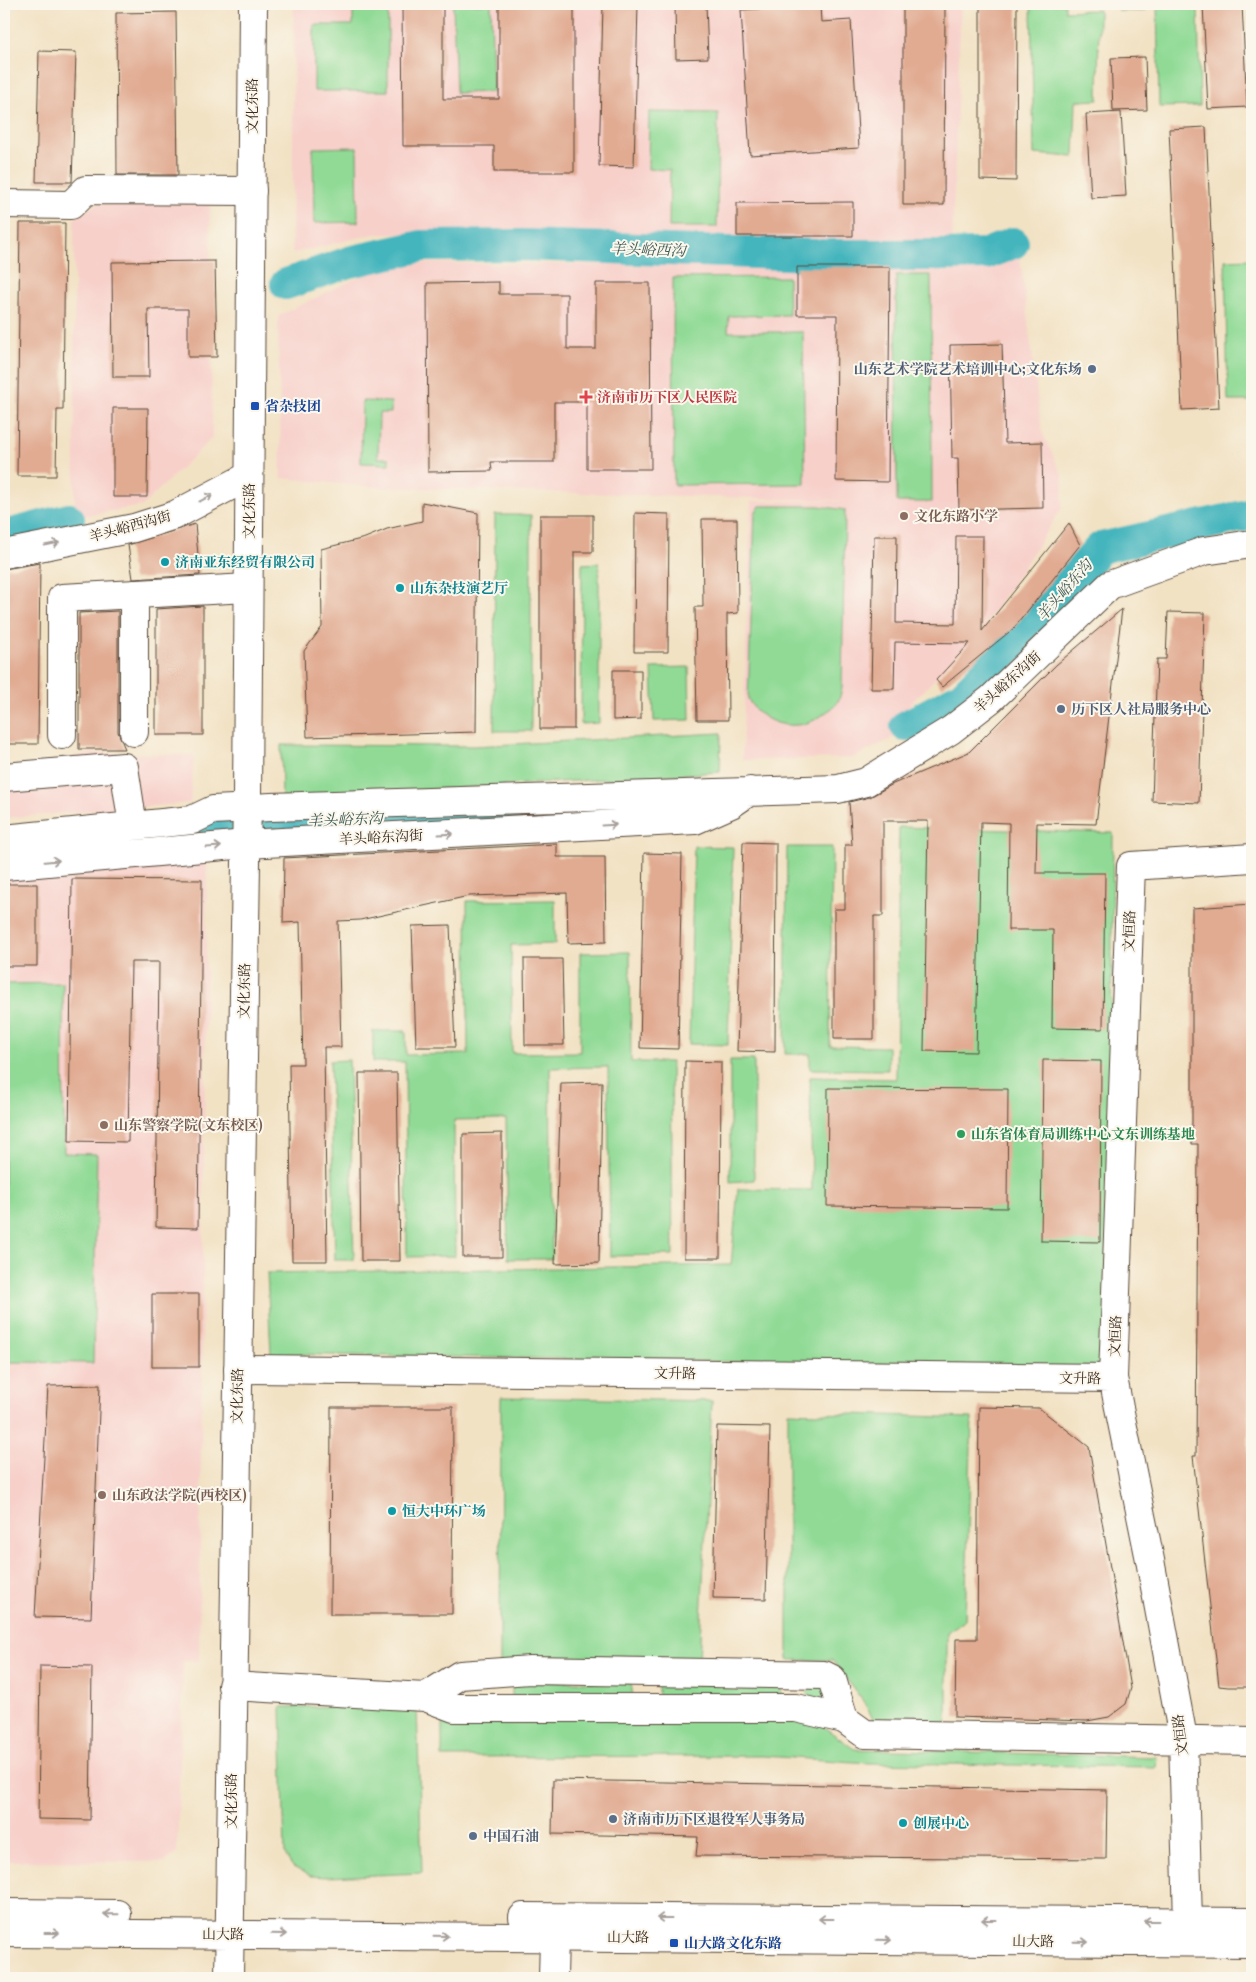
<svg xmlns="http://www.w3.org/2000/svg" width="1256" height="1982" font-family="'Libre Caslon Text','Noto Serif SC',serif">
<rect width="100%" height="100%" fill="#fbf7ec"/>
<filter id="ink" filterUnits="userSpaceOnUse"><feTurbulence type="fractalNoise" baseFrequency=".02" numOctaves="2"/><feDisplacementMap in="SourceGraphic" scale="10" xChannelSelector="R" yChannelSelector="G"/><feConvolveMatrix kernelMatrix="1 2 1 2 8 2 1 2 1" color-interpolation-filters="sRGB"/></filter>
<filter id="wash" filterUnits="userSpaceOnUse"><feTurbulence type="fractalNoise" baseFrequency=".0096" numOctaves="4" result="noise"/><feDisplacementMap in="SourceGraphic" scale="20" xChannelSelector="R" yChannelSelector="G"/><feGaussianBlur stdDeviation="1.12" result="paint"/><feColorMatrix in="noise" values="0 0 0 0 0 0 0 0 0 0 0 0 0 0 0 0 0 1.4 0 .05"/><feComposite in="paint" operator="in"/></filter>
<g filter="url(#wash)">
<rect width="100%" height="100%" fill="#f2e2c4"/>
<path fill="#f7d0ca" d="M294,4h667l-9,238 -578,-8 -82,19z
M97,204h113l2,234 -70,68 -67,11 -1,-298z
M1020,258l22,174 21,45 -1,31 -79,120 -82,86 6,17 -54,27 -111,2 9,-259h105l-481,-14 -94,-9 -3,-162 95,-46 51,-7 467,3z
M93,753l101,2 -4,48 -186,15v-50l32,-3z
M207,861l-8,800h-16l-6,192 -12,9 -161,-1v-986z"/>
<path fill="#90da95" stroke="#66825a" d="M353,4h35v87h-74v-66h39z
M453,4h38l2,88 -37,1z
M1031,4h34v7l34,-1 -1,90 -22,1 -2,56 -40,-3z
M1118,4h28l-1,7h-27z
M1157,4h41l2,102 -41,1z
M649,112l69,1 -1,114h-48l1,-57 -22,-1z
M357,147l1,75 -44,1 -1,-75z
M1252,259v142h-24l-3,-141z
M896,275h35l1,227h-35z
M788,277l1,38 -60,1 -1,16h75l2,152 -131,1 -1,-207z
M362,401l29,1v11h-12l-1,45h11v6l-28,-1z
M760,506h59l26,4 -3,178c-1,4 -2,11 -5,15 -2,4 -8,7 -12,10 -24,21 -62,14 -77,-14l7,-186z
M495,515h36v216h-37z
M599,563v160l-18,1 1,-160z
M689,667l1,53 -36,1 -2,-53z
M721,733l-1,39 -438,27 -1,-54 193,1z
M899,827l214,6 -5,535 -837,-14 -4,-81 464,-8 7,-76 74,1 -2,-113 86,2z
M694,846l39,1 -5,198 -39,-1z
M787,847h45l-2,199 58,1v23l-78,-1v-15h-25z
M555,900v44l-44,1 1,108 68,-1v-99l50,-1 1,110h40l2,193 -63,1 -2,-189 -58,1 2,191h-44l-2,-140 -52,1 1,136 -48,1 -2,-195h-32v-31h33v24l62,-1 -1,-153z
M63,983l1,170 33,1 -4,209 -89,-1v-378z
M349,1060l5,200h-19l-5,-199z
M730,1060h24v120l-24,2z
M501,1397l211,4 -13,259 -199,6z
M788,1412l184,6 -7,202 -18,12v91l-71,1 -13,-23 -31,-41h-44z
M819,1681l8,15 -8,6 -9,-3 -3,-9 3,-5z
M512,1682h119l2,16 -121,-1z
M658,1683l124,3 -2,12 -122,-2z
M417,1706l5,167 -94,4 -17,-1 -18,-9 -8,-12 -4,-148z
M788,1714l29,8 37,27 303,8 -1,10 -287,-4 -106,-7 -321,1v-42z"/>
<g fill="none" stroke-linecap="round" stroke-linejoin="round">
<path stroke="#45b5bd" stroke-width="32" d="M286,284l63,-22 73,-16 100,-1 294,10h124l46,-1 27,-11
M4,536l65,-17
M906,726l56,-30 69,-69 69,-79 152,-34
M168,829l338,-16"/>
</g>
<g id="blocks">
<path fill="#e1ab92" d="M402,4h41v95h56v-95h75v168h-80v-26h-91z
M603,4h35l-4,163 -35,-1z
M675,4h31l2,54 -32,1z
M903,4h42l-1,201h-41z
M980,4h37l-1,177 -36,-1z
M1203,4h39l5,103 -39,2z
M820,5l1,17 30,-2 8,128 -109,7 -9,-145z
M176,12l2,163h-61l-1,-162z
M39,51l37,1 -4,130h-36z
M1145,57l2,53 -34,1 -2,-53z
M1121,112l5,84 -35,2 -5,-84z
M1206,127l13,281 -37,2 -13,-281z
M853,202v34h-116v-33z
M20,223h45l-2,187h-6l-1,66h-39z
M215,261l2,96h-29v-48h-40l1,68h-36l-1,-115z
M797,267h93l-2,215 -52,-1 1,-166h-40z
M499,282v12h68v55h29v-66h54l1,186h-64v-67h-33v60h-63l1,9 -64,1 -1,-189z
M1002,344l3,99 37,-1 1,66 -84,2 -1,-52h-6l-2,-113z
M113,408h35l-1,89h-34z
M422,502l56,11 -2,219 -169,5 -3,-86 18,-24 -1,-78 44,-11 22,-9 35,-8z
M635,513l34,1 -1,138h-34z
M540,515h53v37h-19v177h-34z
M702,519h35l1,94 -11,1 1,106h-31l-2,-113h8z
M1069,523l11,22 -66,83 -72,59 -6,-7 34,-37 -75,-1 -1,47h-23l3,-153h23l-1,87 59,1 1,-88h27l-1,95z
M195,524l5,51 -67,4 -5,-34z
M40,563l-2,181h-34v-175z
M203,606v129h-47v-126z
M1122,609l-26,215 -59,-1 -1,50h69l-2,156 -51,-1 1,-98h-45l1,-107 -28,-1 -5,230 -52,-1 4,-230h-45v95h-9v123h-40v-130h11v-64h7l-3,-43 21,-5 23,-13 76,-32 87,-87z
M118,611v121l7,17h-46v-136z
M1168,612l37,1 -6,190 -47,-2 5,-142h9z
M613,670h28v49l-28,1z
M743,842l33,1 -1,209 -38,-1z
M557,844v13h48l1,85 -38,1 -1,-50 -98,3 -109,24 -22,1 3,126h-17l3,214h-35l-3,-197h14l-3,-142 -17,1 1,-65z
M644,853l38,1 -4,195 -38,-1z
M72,879l130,1 -4,348 -42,-1 3,-265h-28l-3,180 -59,-1z
M4,884h33v82h-33z
M1252,904v484h-3l-1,68h4v231h-24l-9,-1 -26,-230h3l2,-312h-6v-236z
M450,925l5,122h-39l-4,-121z
M524,959h38l2,86h-39z
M1043,1060l58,1 -1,181 -59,-1z
M685,1061l36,1 -1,196h-36z
M359,1073h38l3,188h-39z
M602,1082l-3,181 -44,1 6,-181z
M828,1088l180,1 -1,119 -180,-2z
M502,1133v124h-39v-123z
M152,1294h47v73h-47z
M100,1385l-9,233 -56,-1 13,-231z
M331,1407h122l-1,207h-122z
M979,1407l60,1 50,39 42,241 -5,16 -17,13 -22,4 -132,-4 1,-78h21z
M717,1426l53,1 -4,172 -53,-1z
M40,1666l52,1 -2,153 -52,-1z
M553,1780l554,10 -1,69 -410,-3 2,-19 -146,-3z"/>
</g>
</g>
<g filter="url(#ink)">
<use href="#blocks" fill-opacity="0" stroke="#564637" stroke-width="1"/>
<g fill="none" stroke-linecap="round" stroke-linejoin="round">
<defs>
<path id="minor" d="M4,204l67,1 15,-15 166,1
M4,554l130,-26 41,-13 74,-39
M134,732v-138
M62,735v-137l186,-10
M4,777l120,-10 9,59
M4,839l188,-19 21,-10 58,-3 567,-18 28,-7 85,-52 40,-31 119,-114 94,-34 48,-7
M4,866l242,-22 449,-24 36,-16 19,-13
M238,1369l875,9
M232,1686l193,11 29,11h342l48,11 21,15 387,7
M425,1697l35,-22 70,-5 294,5 8,4 12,40
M1188,1922l-5,-184 -33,-178 -37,-182 18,-512 121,-8
M553,1978l1,-41"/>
<path id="major" d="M4,1913l113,1
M523,1917l729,5
M4,1933l1248,10
M229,1978l18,-1181 6,-793"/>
</defs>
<use href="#minor" stroke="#564637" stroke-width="30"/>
<use href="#major" stroke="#564637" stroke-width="30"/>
<use href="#minor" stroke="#fff" stroke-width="28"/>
<use href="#major" stroke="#fff" stroke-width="28"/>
</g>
<defs><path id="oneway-shaft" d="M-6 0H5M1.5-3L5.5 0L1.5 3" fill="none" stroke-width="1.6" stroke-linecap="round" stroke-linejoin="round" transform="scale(1.25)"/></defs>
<g stroke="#a79f9a">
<use href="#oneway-shaft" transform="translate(206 498) rotate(-28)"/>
<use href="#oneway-shaft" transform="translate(52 544) rotate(-11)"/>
<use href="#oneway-shaft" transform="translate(609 825) rotate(-3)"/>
<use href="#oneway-shaft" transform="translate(446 834) rotate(-3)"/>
<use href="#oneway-shaft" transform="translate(214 847) rotate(-4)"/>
<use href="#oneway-shaft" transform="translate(52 861) rotate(-5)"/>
<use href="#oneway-shaft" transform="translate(111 1914) rotate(-179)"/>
<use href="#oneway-shaft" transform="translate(664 1918) rotate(-180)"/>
<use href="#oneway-shaft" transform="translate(826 1919) rotate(-180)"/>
<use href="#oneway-shaft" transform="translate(989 1920) rotate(-180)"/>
<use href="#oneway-shaft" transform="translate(1151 1921) rotate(-180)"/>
<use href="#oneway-shaft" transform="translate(52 1933)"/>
<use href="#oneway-shaft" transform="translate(279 1934) rotate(1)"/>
<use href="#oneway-shaft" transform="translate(441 1936) rotate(1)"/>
<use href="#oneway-shaft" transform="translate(884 1940) rotate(1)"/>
<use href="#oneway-shaft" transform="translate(1081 1942) rotate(1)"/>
</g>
</g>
<g fill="#5c6f8a" stroke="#fbf7ec" stroke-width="2">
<circle cx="1092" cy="369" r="5"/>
<circle cx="1061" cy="709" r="5"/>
<circle cx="613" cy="1819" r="5"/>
<circle cx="473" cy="1836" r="5"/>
</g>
<path fill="#e0444e" stroke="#fbf7ec" stroke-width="2" d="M583.5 389.5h5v5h5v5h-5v5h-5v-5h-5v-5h5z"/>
<g fill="#1a4fb4" stroke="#fbf7ec" stroke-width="2">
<rect x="250" y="401" width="10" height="10" rx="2.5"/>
<rect x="669" y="1938" width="10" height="10" rx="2.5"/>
</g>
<g fill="#8d6e63" stroke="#fbf7ec" stroke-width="2">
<circle cx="904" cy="516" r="5"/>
<circle cx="104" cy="1125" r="5"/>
<circle cx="102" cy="1495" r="5"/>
</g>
<g fill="#0f9aa8" stroke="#fbf7ec" stroke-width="2">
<circle cx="165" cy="562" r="5"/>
<circle cx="400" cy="588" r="5"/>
<circle cx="392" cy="1511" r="5"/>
<circle cx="903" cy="1823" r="5"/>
</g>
<circle fill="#2e9e5b" stroke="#fbf7ec" stroke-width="2" cx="961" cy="1134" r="5"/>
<g text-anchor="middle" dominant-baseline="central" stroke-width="4" stroke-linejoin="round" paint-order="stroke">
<g font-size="14" fill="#3b2a1e" stroke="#fbf7ec">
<text transform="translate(252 106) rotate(-90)">文化东路</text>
<text transform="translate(249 511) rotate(-90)">文化东路</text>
<text transform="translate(130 526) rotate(-15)">羊头峪西沟街</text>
<text transform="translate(1007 682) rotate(-42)">羊头峪东沟街</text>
<text transform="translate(381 837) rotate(-3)">羊头峪东沟街</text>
<text transform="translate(1129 931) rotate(-88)">文恒路</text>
<text transform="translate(244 991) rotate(-89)">文化东路</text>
<text transform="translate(1115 1336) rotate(-88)">文恒路</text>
<text transform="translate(675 1373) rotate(1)">文升路</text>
<text transform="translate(1080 1378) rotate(1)">文升路</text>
<text transform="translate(237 1396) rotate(-89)">文化东路</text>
<text transform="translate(1180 1735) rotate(-97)">文恒路</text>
<text transform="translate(231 1801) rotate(-90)">文化东路</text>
<text x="223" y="1934">山大路</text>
<text x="628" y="1937">山大路</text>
<text transform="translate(1033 1941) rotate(1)">山大路</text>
</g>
<g font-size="14" font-weight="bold" fill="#4e5e75" stroke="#fbf7ec" text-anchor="start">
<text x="1082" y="369" text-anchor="end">山东艺术学院艺术培训中心;文化东场</text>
<text x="1071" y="709">历下区人社局服务中心</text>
<text x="623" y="1819">济南市历下区退役军人事务局</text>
<text x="483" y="1836">中国石油</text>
</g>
<g font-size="14" font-weight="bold" fill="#be3a42" stroke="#fbf7ec" text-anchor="start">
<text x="597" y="397">济南市历下区人民医院</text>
</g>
<g font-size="14" font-weight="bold" fill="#164399" stroke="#fbf7ec" text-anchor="start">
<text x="265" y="406">省杂技团</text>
<text x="684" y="1943">山大路文化东路</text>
</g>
<g font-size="14" font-weight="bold" fill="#785e54" stroke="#fbf7ec" text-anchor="start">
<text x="914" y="516">文化东路小学</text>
<text x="114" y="1125">山东警察学院(文东校区)</text>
<text x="112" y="1495">山东政法学院(西校区)</text>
</g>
<g font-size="14" font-weight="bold" fill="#0d838f" stroke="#fbf7ec" text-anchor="start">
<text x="175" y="562">济南亚东经贸有限公司</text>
<text x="410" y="588">山东杂技演艺厅</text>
<text x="402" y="1511">恒大中环广场</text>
<text x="913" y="1823">创展中心</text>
</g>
<g font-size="14" font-weight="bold" fill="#27864d" stroke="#fbf7ec" text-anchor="start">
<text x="971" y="1134">山东省体育局训练中心文东训练基地</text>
</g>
<g font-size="15" font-style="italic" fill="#3e5b56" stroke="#fbf7ec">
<text transform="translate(648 249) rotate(2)">羊头峪西沟</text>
<text transform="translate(1064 590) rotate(-49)">羊头峪东沟</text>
<text transform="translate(345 819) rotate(-2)">羊头峪东沟</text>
</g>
</g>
<rect width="1256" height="1982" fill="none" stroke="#fbf7ec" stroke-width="20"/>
</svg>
